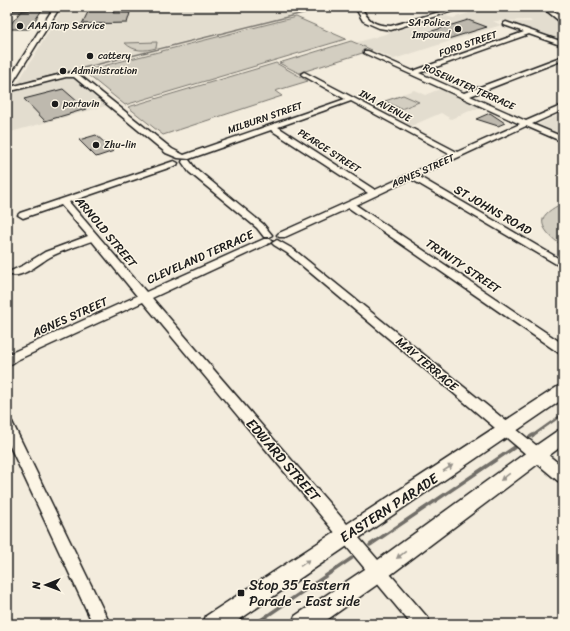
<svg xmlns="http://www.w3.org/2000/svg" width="570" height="631" font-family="Sriracha,sans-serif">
<rect width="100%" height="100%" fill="#f3ecdd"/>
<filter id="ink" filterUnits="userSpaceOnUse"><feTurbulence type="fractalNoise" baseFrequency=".025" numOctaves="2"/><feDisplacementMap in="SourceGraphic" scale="8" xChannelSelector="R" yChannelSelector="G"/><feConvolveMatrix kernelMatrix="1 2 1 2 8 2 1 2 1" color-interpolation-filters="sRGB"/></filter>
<g filter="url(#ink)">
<path fill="#e3ddcf" d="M64,7h259l-154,38 -154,42z
M542,7l18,15h3v18l-54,-18h23l-2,-2 -37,1 8,4 -107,34 -39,-16 91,-27 7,2 16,-5 -8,-4z
M68,77h4l34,29 -99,27v-41z
M440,89l43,19 -9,1 -23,10 -10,-6 -30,13 -40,-21 43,-15 11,5z
M563,113v22l-24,-11z"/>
<path fill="#d3cec1" stroke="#78756e" d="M296,17l50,22 -221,66 -42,-34z
M351,41l21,9 -73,23 -20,-10z
M157,42l-1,6c-11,3 -22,4 -31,-5z
M276,63l32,18 -33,10 7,5 -119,39 -35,-28z
M403,95l16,7 -18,7 -16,-8z
M563,203v43c-7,-4 -23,-17 -20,-27 2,-7 14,-13 20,-16z"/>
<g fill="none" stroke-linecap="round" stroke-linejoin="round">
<path stroke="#716e68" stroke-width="1.5" d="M31,81l296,-74"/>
<path stroke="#716e68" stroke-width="2.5" d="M532,436l31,-22"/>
<path stroke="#716e68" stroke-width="3.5" d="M530,437l3,-2
M370,545l145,-98
M255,624l97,-66"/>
</g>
<path fill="#beb9ae" stroke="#1c1c1c" d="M116,7l-3,6h17l-3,10 -45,1 8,-16z
M42,10l-13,19h-22l14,-18z
M468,20l19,7 -39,12 -19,-7z
M63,89l23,20 -41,12 -21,-22z
M490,113l15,10 -7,3 -22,-7z
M96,135l18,16 -18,6 -17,-17z"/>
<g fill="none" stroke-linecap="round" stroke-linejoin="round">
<defs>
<path id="minor" d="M7,7h38l-3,2 -35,1z
M54,7h6l-50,80 56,-14 12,1 94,75 12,6 161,-56 -43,-24 -1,-1 3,-2 153,80 63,-28 -156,-71v-2h4l45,20 111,-39 -20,-7v-2l2,-1 57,20v4l-34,-12 -110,39 45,20 99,-37v4l-93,36 56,25 37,-16v5l-31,14 31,13v5l-37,-16 -108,50 145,85v7l-152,-89 -55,26 207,139v10l-4,-1 -210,-145 -64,29h-6l-2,-2 2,-2 89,-40 -97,-63 -82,29 -11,-1 -12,-5 -92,-76h-8l-59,15v-10zM351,101l100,54 -76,35 -97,-63z
M355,7h6c8,15 13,18 30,19l66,-19 5,1 -71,22 -12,-2 -16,-7z
M542,7h6l15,12v5z
M183,160h6l6,8 68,56 9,11 -2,2h-6l-7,-9 -68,-56 -7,-10z
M174,161l4,2 -1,2 -108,37 77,90 118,-53h6l2,2 -2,2 -118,55 276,320 2,6h-19l-268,-322 -126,58 -10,7v-12l2,-1 128,-58 -45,-55c-14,5 -29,9 -42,16 -9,5 -27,21 -39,18l-1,-2 1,-2 13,-6 21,-13 43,-16 -27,-31 -38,13 -5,-3 2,-2z
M277,240l16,9 270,218v15l-5,-1 -271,-228 -13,-8 -2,-2z
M7,420l5,2 98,202h-17l-86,-184z"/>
<path id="major" d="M563,385v14l-330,225h-30l3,-8 351,-229z
M563,429v16l-178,134 -64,45h-29l3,-8 76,-51 160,-116 26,-18z"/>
</defs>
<use href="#minor" stroke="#1c1c1c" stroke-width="3"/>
<use href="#major" stroke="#1c1c1c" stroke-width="3"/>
<use href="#minor" fill="#fcf5e5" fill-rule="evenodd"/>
<use href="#major" fill="#fcf5e5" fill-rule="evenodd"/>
</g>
<defs><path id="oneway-solid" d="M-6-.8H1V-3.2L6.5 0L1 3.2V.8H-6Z"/></defs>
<g fill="#97938b">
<use href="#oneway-solid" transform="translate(448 468) rotate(-33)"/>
<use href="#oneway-solid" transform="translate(505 477) rotate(143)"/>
<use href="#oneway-solid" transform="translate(401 555) rotate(143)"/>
<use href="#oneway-solid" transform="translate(305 563) rotate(-34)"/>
</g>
</g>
<g fill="#1c1c1c" stroke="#fcf5e5" stroke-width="1.5">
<circle cx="20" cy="26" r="4"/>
<circle cx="458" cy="29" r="4"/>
<circle cx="90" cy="56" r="4"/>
<circle cx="63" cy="71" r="4"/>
<circle cx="55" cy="104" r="4"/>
<circle cx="96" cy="145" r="4"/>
<rect x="237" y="589" width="8" height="8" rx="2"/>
</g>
<g text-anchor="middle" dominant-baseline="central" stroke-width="3" stroke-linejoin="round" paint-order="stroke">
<g font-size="10" fill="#1c1c1c" stroke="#fcf5e5" text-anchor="start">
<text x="450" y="23" text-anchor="end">SA Police<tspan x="450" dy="12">Impound</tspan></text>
<text x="28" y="26">AAA Tarp Service</text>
<text x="98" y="56">cattery</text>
<text x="71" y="71">Administration</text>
<text x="63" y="104">portavin</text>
<text x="104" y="145">Zhu-lin</text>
</g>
<g font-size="10" fill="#1c1c1c" stroke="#fcf5e5">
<text transform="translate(468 44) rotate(-19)">FORD STREET</text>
<text transform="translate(469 87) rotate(24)">ROSEWATER TERRACE</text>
<text transform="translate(385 106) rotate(28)">INA AVENUE</text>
<text transform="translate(265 118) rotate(-19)">MILBURN STREET</text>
<text transform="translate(329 151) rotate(33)">PEARCE STREET</text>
<text transform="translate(423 171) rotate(-24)">AGNES STREET</text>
</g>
<g font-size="12" fill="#1c1c1c" stroke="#fcf5e5">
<text transform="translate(493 210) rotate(30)">ST JOHNS ROAD</text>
<text transform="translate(106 232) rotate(50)">ARNOLD STREET</text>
<text transform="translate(200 257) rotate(-24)">CLEVELAND TERRACE</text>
<text transform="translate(463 266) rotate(34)">TRINITY STREET</text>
<text transform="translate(70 317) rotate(-24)">AGNES STREET</text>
<text transform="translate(427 364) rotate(40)">MAY TERRACE</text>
</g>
<g font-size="14" fill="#1c1c1c" stroke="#fcf5e5">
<text transform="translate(283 460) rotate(49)">EDWARD STREET</text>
<text transform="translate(389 508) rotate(-33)">EASTERN PARADE</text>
</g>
<g font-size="14" fill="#1c1c1c" stroke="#fcf5e5" text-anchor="start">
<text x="249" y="585">Stop 35 Eastern<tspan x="249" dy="16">Parade - East side</tspan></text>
</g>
</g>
<rect width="570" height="631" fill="none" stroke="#fcf5e5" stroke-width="24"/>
<rect x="12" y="12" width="546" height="607" fill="none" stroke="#1c1c1c" stroke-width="1.5" filter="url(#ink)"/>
<g transform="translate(46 585) rotate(269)" stroke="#fcf5e5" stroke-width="3" paint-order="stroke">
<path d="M0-3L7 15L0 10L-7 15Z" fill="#1c1c1c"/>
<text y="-6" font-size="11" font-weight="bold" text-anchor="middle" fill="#1c1c1c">N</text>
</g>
</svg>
